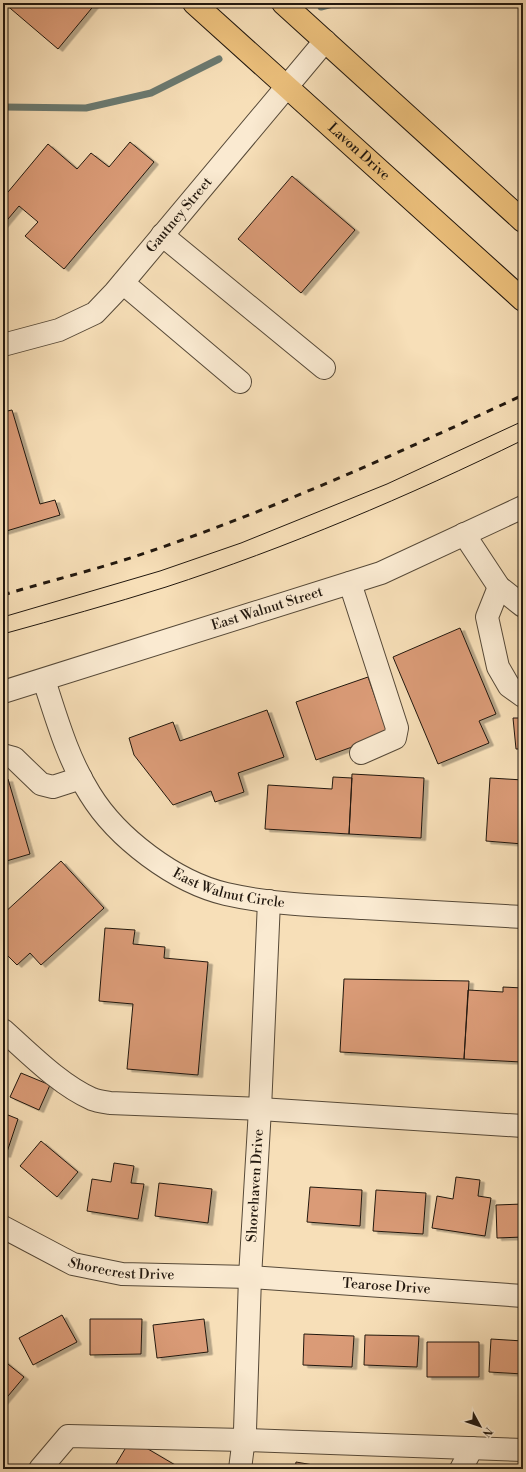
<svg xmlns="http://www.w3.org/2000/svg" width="526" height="1472" font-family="'Libre Bodoni',serif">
<defs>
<filter id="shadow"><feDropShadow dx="4.5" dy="2.5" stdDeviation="0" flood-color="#0004"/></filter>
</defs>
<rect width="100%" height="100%" fill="#f7dfb8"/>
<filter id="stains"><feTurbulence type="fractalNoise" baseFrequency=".005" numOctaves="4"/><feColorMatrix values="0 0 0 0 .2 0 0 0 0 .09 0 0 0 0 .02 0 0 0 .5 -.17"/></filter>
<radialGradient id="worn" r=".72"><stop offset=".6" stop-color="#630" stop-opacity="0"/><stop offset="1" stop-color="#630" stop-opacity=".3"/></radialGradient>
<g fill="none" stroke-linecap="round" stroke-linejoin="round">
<path stroke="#6b7a71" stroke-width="7" d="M321,7l15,-4
M3,107l83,1 65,-15 68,-34"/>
</g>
<path fill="#da9b77" stroke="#21170e" filter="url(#shadow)" d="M4,3h92l-38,46z
M130,142l24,20 -90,107 -39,-33 13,-14 -19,-16 -16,19v-27l45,-54 29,25 14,-16 18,14z
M292,176l63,54 -54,63 -63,-54z
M12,410l28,94 15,-4 5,15 -57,17v-120z
M460,628l36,86 -17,7 10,22 -51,21 -45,-107z
M368,677l20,57 -72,26 -20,-58z
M267,710l17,47 -46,16 6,19 -29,10 -4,-11 -38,14 -39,-50 -5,-17 44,-16 7,19z
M513,718h10v31h-7z
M352,774l72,4 -3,60 -72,-4z
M333,777l19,1 -3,56 -84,-5 3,-44 64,4z
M490,778l33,2v64l-37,-3z
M8,779l22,75 -27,8v-82z
M61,861l43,47 -63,57 -11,-12 -13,12 -14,-14v-37z
M105,928l30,2 -2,14 32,3 -1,11 44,4 -10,113 -71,-6 6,-65 -34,-3z
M344,979l125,2 -5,78 -124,-7z
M503,987l20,1 -2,74 -57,-3 4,-69 35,2z
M523,1021v41h-2z
M21,1073l29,12 -11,25 -29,-13z
M3,1113l15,6 -12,36 -3,-1z
M41,1141l37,31 -21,25 -37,-31z
M114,1163l20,3 -3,17 13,1 -6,35 -51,-8 5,-32 19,3z
M456,1177l24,3 -2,16 13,2 -6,38 -53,-8 5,-32 16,3z
M159,1183l53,6 -4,34 -53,-7z
M310,1187l52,3 -2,36 -53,-4z
M376,1190l50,3 -3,41 -50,-3z
M523,1204v33l-26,1 -1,-33z
M62,1315l15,27 -44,23 -14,-27z
M90,1319h52l-1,35 -51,1z
M204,1319l4,33 -51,6 -4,-33z
M304,1334l50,2 -2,31 -49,-2z
M365,1335l54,1 -2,31 -53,-2z
M491,1339l32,2v33l-34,-2z
M427,1342h52v35h-52z
M3,1360l21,17 -21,25z
M131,1439l51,30h-69z
M296,1462l29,5v2h-30z"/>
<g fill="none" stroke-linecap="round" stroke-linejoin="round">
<defs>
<g id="minor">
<path d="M162,235l162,133"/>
<path d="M123,283l117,99"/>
<path id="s1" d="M3,345l56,-15 36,-17 20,-21 210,-251"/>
<path d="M464,534l35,53 24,19"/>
<path d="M350,583l47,145 -2,10 -34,15"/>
<path d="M499,587l-12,30 11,50 11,19 14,10"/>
<path id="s2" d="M44,680c13,40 24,79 46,114 27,44 85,88 136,100 44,10 92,12 137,14 54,3 107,6 160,9"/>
<path id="s3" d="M3,692l378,-119 142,-66"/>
<path d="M3,755l11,3 27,26 12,3 28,-9"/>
<path d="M3,1030c26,23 57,55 89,69 5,2 12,3 18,4l150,6 263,17"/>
<path id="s4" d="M3,1227l70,37 49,10 128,3 273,19"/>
<path d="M40,1469l28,-33 176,4 279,10"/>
<path id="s5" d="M240,1469l5,-39 5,-153 10,-168 9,-208"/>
<path d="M461,1469l11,-21"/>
</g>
<g id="major">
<path id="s6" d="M194,3l329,297"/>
<path d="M283,3l240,218"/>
</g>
</defs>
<use href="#minor" stroke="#564938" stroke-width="24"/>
<use href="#major" stroke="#21170e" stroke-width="24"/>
<use href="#minor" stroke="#faead1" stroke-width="22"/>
<use href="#major" stroke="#ecc07c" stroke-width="22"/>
<path stroke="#21170e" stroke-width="1" d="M3,617l157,-46 81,-28 146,-59 136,-63
M3,634c54,-15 109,-30 163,-47 120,-39 243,-91 357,-147"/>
<path stroke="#21170e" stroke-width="3" stroke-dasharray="7 7" stroke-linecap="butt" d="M3,595c49,-15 100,-27 148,-44 128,-44 250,-99 372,-156"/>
</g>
<g text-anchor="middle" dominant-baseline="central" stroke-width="3" stroke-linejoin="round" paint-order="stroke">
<g font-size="14" fill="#21170e" stroke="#faead1">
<text stroke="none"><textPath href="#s6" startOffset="222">Lavon Drive</textPath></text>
<text stroke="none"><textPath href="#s1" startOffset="227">Gautney Street</textPath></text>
<text stroke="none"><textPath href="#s3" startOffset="277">East Walnut Street</textPath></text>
<text stroke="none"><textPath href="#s2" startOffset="297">East Walnut Circle</textPath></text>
<text stroke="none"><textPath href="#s5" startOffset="284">Shorehaven Drive</textPath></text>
<text stroke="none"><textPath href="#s4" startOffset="128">Shorecrest Drive</textPath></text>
<text stroke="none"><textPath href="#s4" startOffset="394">Tearose Drive</textPath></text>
</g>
</g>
<rect width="526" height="1472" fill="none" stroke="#f7dfb8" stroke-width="16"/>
<rect x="4" y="4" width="518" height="1464" fill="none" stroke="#21170e" stroke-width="2"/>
<rect x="8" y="8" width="510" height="1456" fill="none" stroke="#21170e"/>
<g transform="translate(480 1426) rotate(130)" stroke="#faead1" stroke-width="3" paint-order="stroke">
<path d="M0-3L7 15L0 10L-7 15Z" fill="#21170e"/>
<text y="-6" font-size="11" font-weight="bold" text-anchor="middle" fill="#21170e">N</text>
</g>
<rect width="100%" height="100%" filter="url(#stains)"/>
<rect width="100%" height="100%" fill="url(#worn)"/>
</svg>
